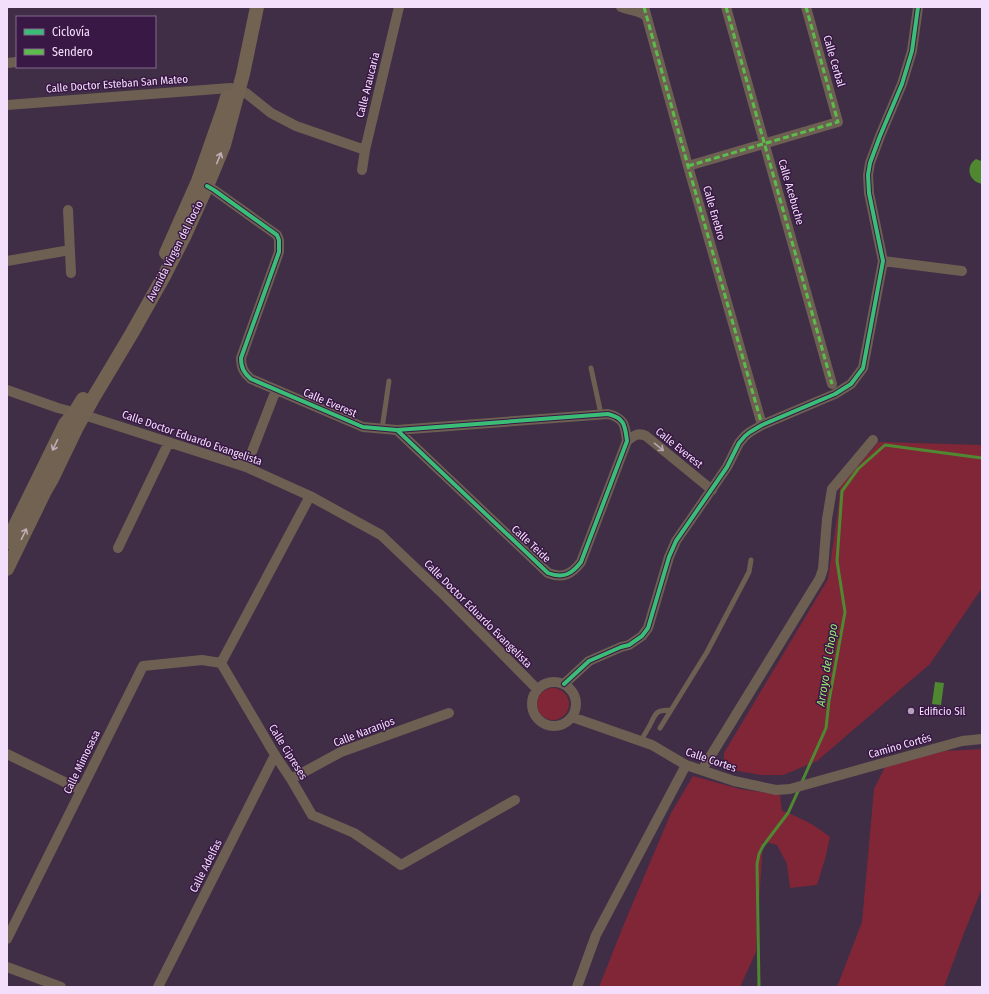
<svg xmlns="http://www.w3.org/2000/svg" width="989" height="994" font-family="'Fira Sans Condensed',sans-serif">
<rect width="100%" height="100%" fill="#3f2e46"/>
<path fill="#802637" d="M879,442l103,3v143l-52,76 -113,97 -34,14h-22l-23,-4 -14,-9v-9l104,-174 10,-69 2,-24z
M537 704a16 16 0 1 1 32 0a16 16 0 1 1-32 0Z
M982,749v139l-18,45 -20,54h-107l25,-65 12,-133 11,-22 59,-16z
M693,776l47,13 40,6 2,16c18,6 33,14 48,26l-5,22 -8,26 -27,3 -3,-24 -10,-19 -14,-4 -7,111 -16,35h-141l25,-63 47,-111z"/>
<path fill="#508832" d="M976,159l5,2 1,1v22c-3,-1 -7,-2 -9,-5 -6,-6 -4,-16 3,-20z
M935,682l9,1 -3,22 -9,-1z"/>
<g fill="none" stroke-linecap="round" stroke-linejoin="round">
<path stroke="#508832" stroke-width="3" d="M801,784l25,-56 3,-27 16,-89 -8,-51 5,-70 16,-22 27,-24 97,13
M759,987l-2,-123 2,-10 4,-8 25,-33 11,-24"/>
<path stroke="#6d5f52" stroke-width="5" d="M591,368l10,46
M382,429l7,-48
M660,728l47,-76 42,-80 2,-12
M641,741c3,-6 7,-12 10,-18 5,-11 6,-13 20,-13"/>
<path stroke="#6d5f52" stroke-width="10" d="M621,7c9,4 18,3 25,9
M644,7l44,159 74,259
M726,7l106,377
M7,63l10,-1
M7,105l223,-17 9,2 7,3 25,20 25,13 69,24
M688,166l150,-44 -32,-115
M362,170l3,-20 34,-143
M207,186l7,4 63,45 2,5v12l-38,106c0,10 3,15 10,21l112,48 34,3 211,-16c17,4 17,12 19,27l-46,121c-9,12 -18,17 -33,11l-151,-143
M68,210l3,63
M7,261l63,-11
M883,261l79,10
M7,390l51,18 26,7 162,52 64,29 71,39 65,62 91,92
M627,441c6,-5 11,-9 19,-5l66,54
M246,467l30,-77
M310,496l-89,167 54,92 16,24 21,36 42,18 47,32 114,-65
M118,548l51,-106
M532 704a22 22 0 1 1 44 0a22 22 0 1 1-44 0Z
M564,684l25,-23 32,-14 8,-2 13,-9 6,-8 21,-71 7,-16 51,-74 12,-24 6,-7 5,-4 12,-7 73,-31 16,-10 12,-16 20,-107 -14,-68 -1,-18 2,-12 10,-27 22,-52 10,-33 6,-44
M572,717l80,28 34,20 48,16 42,9 14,-1 172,-48 20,-2
M7,754l74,36
M702,770l118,-192 3,-9 4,-50 5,-30 41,-49
M291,779l50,-27 108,-39
M7,939l136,-273 59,-6 19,3
M7,967l54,20
M158,987l117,-232
M577,987l19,-52 90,-170"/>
<path stroke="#716251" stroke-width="14" d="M166,253l32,-72 25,-71 4,-13
M7,542l58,-118 10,-12 8,-13
M7,569l38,-78 7,-12 25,-52 15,-27 40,-67 32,-57 20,-39 23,-51 17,-41 19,-71 14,-67"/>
<path stroke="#5cbc4b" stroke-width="3" stroke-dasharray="6 3" stroke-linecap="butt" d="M644,7l44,159 74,259
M726,7l106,377
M688,166l150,-44 -32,-115"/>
<defs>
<path id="cycleway" d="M207,186l7,4 63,45 2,5v12l-38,106c0,10 3,15 10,21l112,48 34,3 211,-16c17,4 17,12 19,27l-46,121c-9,12 -18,17 -33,11l-151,-143
M564,684l25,-23 32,-14 8,-2 13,-9 6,-8 21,-71 7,-16 51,-74 12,-24 6,-7 5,-4 12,-7 73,-31 16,-10 12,-16 20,-107 -14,-68 -1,-18 2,-12 10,-27 22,-52 10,-33 6,-44"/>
</defs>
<use href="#cycleway" stroke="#3a1845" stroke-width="6"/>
<use href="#cycleway" stroke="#3abd76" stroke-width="4"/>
</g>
<defs><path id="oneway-shaft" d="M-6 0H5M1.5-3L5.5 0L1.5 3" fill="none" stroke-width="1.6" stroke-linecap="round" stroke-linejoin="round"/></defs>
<g stroke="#bfadb7">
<use href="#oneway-shaft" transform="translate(219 158) rotate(-68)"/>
<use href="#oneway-shaft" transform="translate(55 445) rotate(116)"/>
<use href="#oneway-shaft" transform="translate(24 534) rotate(-64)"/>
</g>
<use stroke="#b7a5af" href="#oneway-shaft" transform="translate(659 447) rotate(39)"/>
<circle fill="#b4a1bc" stroke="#3a1845" stroke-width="1.5" cx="911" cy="711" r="4"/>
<g text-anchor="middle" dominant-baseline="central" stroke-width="3" stroke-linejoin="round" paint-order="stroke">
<g font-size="11" fill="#f3dffb" stroke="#3a1845">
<text transform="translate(834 61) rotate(74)">Calle Cerbal</text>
<text transform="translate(117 84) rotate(-4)">Calle Doctor Esteban San Mateo</text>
<text transform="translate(368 85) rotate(-76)">Calle Araucaria</text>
<text transform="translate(791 192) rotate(74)">Calle Acebuche</text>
<text transform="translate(714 213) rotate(74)">Calle Enebro</text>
<text transform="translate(175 251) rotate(-63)">Avenida Virgen del Rocío</text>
<text transform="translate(330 403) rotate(23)">Calle Everest</text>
<text transform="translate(192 438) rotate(19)">Calle Doctor Eduardo Evangelista</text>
<text transform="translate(679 448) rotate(39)">Calle Everest</text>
<text transform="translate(531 544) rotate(43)">Calle Teide</text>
<text transform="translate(478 614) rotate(45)">Calle Doctor Eduardo Evangelista</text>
<text transform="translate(364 732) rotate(-21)">Calle Naranjos</text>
<text transform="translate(900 746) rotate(-16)">Camino Cortés</text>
<text transform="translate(288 752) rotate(58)">Calle Cipreses</text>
<text transform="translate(711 760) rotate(19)">Calle Cortes</text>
<text transform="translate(82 762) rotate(-64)">Calle Mimosasa</text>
<text transform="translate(206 866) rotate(-63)">Calle Adelfas</text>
</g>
<g font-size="11" fill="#f3dffb" stroke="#3a1845" text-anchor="start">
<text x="919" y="711">Edificio Sil</text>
</g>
<g font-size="12" font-style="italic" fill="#98e970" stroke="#3a1845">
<text transform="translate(827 665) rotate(-81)">Arroyo del Chopo</text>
</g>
</g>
<rect width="989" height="994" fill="none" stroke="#f3dffb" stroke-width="16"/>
<rect x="16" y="16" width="140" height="52" fill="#3a1845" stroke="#84688e"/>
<rect x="24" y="29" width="20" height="6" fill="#3abd76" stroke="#84688e"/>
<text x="52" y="36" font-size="12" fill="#f3dffb">Ciclovía</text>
<rect x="24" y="49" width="20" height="6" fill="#5cbc4b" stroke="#84688e"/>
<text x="52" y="56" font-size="12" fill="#f3dffb">Sendero</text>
</svg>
